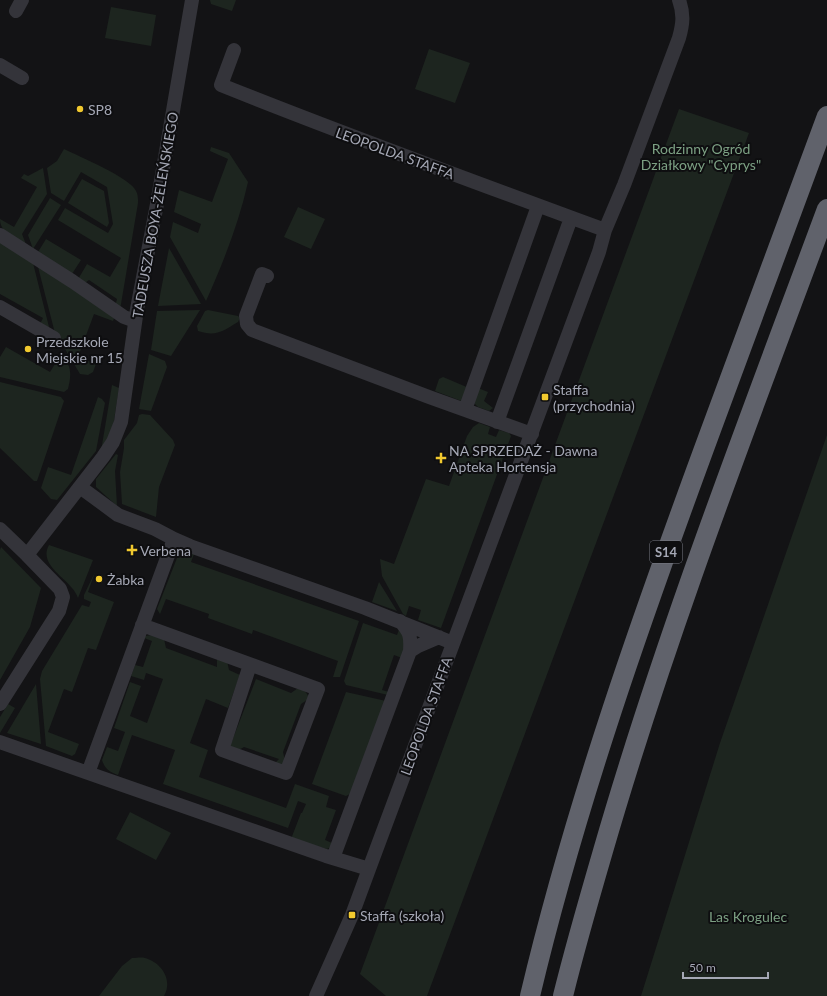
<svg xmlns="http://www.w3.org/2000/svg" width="827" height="996" font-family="Lato,sans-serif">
<rect width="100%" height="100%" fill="#131315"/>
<path fill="#1d251f" d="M210,0h26l-4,11 -21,-7z
M111,7l45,8 -5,31 -46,-8z
M429,49l41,14 -15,40 -40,-14z
M679,109l70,24 -322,863h-41l-26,-22z
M211,147l18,6 19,29c-9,41 -25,81 -42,119l-36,-64 3,-15 25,11 3,-9 -27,-12 5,-22 33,12 16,-43 -18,-8z
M64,149c14,7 67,29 72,42 2,3 2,8 2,12l-18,107 -5,-3 2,-8 -28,-19 -7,5 -5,-4 10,-17 23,13 11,-19 -63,-38 7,-12 43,25 5,-9 -6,-37 -26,-15 -17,29 -13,-8 -4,-25 10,-7z
M43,168l4,26 -25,40 5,13c-11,-7 -27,-14 -27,-28l14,8 23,-40 -16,-9 3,-4 4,2z
M82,179l22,12 5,32 -2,4 -39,-24z
M50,198l11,7 -28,44 -5,-14z
M298,207l27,12 -14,30 -27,-12z
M0,238l32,21 18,72 -10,-7 3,-6 -43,-24z
M46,239l35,21 -11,17 -32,-25z
M169,248l32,56 -43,2z
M37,263l78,53 -2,5 -19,-7 -16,43 18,7 -3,8 -5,3 -8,-1 -15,-25 -7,-4z
M200,310l-29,46 -20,-6 6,-39z
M208,310l30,6 2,2 -2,4c-15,9 -22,15 -40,9l-1,-5 8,-15z
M6,347l44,25 10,-16c13,8 11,21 8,33l-4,3 -64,-15v-20z
M149,354l16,7 2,6 -16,44 -12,-2z
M443,377l26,11 -5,14 -29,-11 4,-12z
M0,382l61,15 3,4 -27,80h-3l-34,-33z
M112,385l7,3 -6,39 -4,9 -8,15z
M478,388l10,4 -4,9 9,7 -4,3 -11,-4 -5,-5z
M98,397l4,2 3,4 -9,48 -39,49 -6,-1 -10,-11 7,-21 23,8z
M142,414l8,1 23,25 2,5 -16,42 -3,30 -34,-13 -2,-32 4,-24v-8l13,-17 2,-8z
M479,423l11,4 -2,7 8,3 3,-7 10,3 2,3 -70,192 -23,-8 3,-10 -12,-4 -3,10 -3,-2 -21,-38 -2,-17 14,5 32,-85 23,7 18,-50 6,-9z
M827,435v561h-186l79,-253z
M116,454l2,1 -3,16 2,35 -21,-19v-8z
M49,545l44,15 -15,38c-6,-19 -41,-31 -29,-53z
M1,547l40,41 -11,39 -30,53v-130z
M187,554h7l-3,8 168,59 -19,56h-7l5,-16 -85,-31 -1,4 -44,-16 1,-4 -43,-15 -6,15 -3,-5 20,-51 3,-3z
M95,572l-7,20 26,10 -18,48 -8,-2 -16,44 -8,-3 -16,43 31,12 -4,10 -3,2 -26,-10 -6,-67 2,-8 40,-66 7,2 2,-5 -7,-3v-4z
M379,582l18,29 -25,-9z
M363,623l34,12 3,-8 7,11 -5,20 -8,-3 -12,35 7,2 -1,3 -42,-10 -2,-4z
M151,635l13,4 2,9 51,19v-10l10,4 2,9 11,5 -12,33 -22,-9 -16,44 18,7 -9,27 87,31 9,-24 34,12 -3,11 10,3 -11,30 7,3 -1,4 -4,2 -36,-10 10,-26h1l4,-9 -8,-3 -10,27 -125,-44 12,-34 -43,-15 -14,40c-10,-4 -13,-6 -16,-15l5,-13 11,4 7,-19 -11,-4 16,-46 11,4 -11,30 17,7 16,-44 -17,-6 -2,7 -13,-4 4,-11 8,2 9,-26 -8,-3 1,-2z
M256,679l35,14 10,-7 9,12 -9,6 -18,48 2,9 -4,5h-9l7,-7 -35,-12 -9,5 -7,-9 4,-2z
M36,684l5,60 -34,-11z
M346,692l40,9 -36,93 -4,2 -34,-12z
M8,704l7,4 -15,25v-16z
M130,812l41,21 -15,27 -40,-21z
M132,958c5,0 9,-1 13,0 17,5 28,22 19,38h-65l23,-30z"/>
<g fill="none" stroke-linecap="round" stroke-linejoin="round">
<path stroke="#34343a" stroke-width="14" d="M16,11l6,-11
M234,50l-13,35c127,51 256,98 384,145
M0,65l22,13
M0,235l72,46 52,36 11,4
M267,276l-5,-2 -16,42 1,8 5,6 177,67 103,37
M0,307l54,31
M465,410l73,-204
M497,422l74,-204
M80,487l38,28 37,14 19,10
M0,529l27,26
M142,625l176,64 -32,84 -64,-23 28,-85
M410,651l8,-5 21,-9
M0,704l59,-93 4,-14 -3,-8 -33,-34 76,-98 10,-15 8,-20 16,-113 20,-105 35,-204
M0,742l88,31
M333,858l77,-207c1,-15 0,-19 -10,-30
M369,869l-43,-13 -238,-83 86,-234 16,7 175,62 88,35
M316,996l36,-81 17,-46 230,-617 6,-22 19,-45 55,-147c4,-14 5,-24 0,-38"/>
<path stroke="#60626b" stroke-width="20" d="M530,996c46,-194 113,-382 182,-569 38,-104 77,-207 115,-311
M563,996c12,-49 26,-97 40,-145 63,-218 145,-429 224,-642"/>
</g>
<g fill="#f1c92f" stroke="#0e0e10" stroke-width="1.5">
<circle cx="80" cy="109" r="4"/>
<circle cx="28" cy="349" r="4"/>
<rect x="541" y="393" width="8" height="8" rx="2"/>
<path d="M439 452h4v4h4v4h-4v4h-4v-4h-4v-4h4z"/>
<path d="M130 544h4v4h4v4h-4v4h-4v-4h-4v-4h4z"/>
<circle cx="99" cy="579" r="4"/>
<rect x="348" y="911" width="8" height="8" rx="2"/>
</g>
<g text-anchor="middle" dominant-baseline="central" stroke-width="4" stroke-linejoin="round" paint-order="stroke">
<rect fill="#0e0e10" stroke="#787a84" stroke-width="1" x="650" y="541" width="32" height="22" rx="3"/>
<g font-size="13" font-weight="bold" fill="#a5a8b5">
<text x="666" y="552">S14</text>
</g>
<g font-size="14" fill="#a5a8b5" stroke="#0e0e10" text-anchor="start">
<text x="88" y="109">SP8</text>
<text x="36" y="341">Przedszkole<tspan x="36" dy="16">Miejskie nr 15</tspan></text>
<text x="553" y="389">Staffa<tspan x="553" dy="16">(przychodnia)</tspan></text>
<text x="449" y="450">NA SPRZEDAŻ - Dawna<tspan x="449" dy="16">Apteka Hortensja</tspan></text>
<text x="140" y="550">Verbena</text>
<text x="107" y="579">Żabka</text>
<text x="360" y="915">Staffa (szkoła)</text>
</g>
<g font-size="14" fill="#7ca083" stroke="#0e0e10">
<text x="701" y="148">Rodzinny Ogród<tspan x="701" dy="16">Działkowy "Cyprys"</tspan></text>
<text x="748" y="916">Las Krogulec</text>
</g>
<g font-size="14" fill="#a5a8b5" stroke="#0e0e10">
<text transform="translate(395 153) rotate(20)">LEOPOLDA STAFFA</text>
<text transform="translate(155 215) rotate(-80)">TADEUSZA BOYA-ŻELEŃSKIEGO</text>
<text transform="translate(426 716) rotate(-70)">LEOPOLDA STAFFA</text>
</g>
</g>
<path d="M683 972v6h85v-6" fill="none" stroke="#a5a8b5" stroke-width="2"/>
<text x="689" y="972" font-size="12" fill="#a5a8b5" stroke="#0e0e10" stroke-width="3" paint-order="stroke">50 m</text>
</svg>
